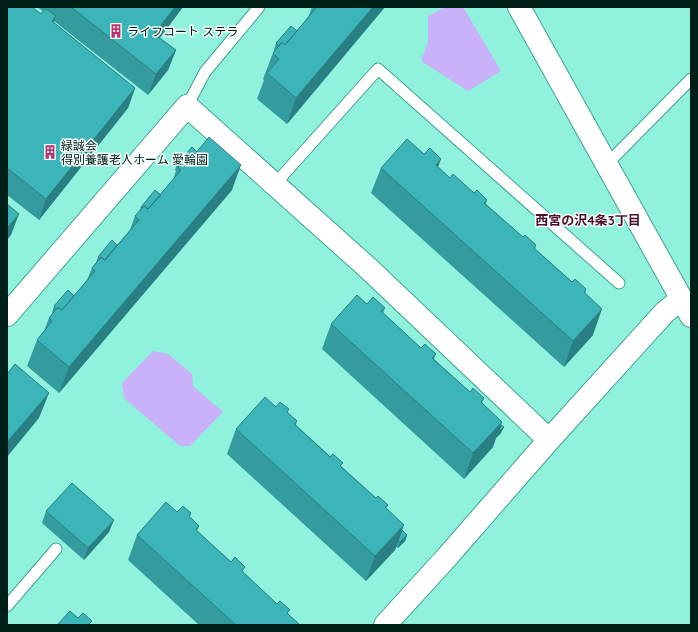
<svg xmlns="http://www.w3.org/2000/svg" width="698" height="632" font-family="Quicksand,'Noto Sans JP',sans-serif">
<rect width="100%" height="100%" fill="#90f1dc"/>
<path fill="#c9b2f9" d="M445,7h18l38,64 -33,20 -47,-30 7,-19v-26z
M153,351l15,3 24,20 1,12 30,26 -33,34h-10l-56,-48 -2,-15z"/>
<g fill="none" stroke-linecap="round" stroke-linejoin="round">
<defs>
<path id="service" d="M187,106l18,-34 54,-65
M607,164l84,-85
M275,184l103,-115 241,214
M7,606l49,-57"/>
<path id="minor" d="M519,7l172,309
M7,315l180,-209 181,162 181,172
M385,625l62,-68 102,-117 116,-128 16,-13"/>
</defs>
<use href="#service" stroke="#3fa391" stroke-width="13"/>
<use href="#minor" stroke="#3fa391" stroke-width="24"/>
<use href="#service" stroke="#fff" stroke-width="11"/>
<use href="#minor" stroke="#fff" stroke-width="22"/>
</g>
<path fill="#349c9f" d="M7,7l34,7 2,-3 -6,-4h146l-23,31 16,12 -8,20 -20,25 -94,-74v2l81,65 -7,20 -89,112 -32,-25z
M312,7h73l-98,117 -30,-25 7,-19 -1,-1 10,-26 2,-3h-1l2,-7 21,-12 11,-13z
M177,164l55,26 -173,203 -32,-27 10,-26 7,-9 5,-13 4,-4 -1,-1 2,-7 20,-10 13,-16 5,-12 4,-5 2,-6 19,-12 13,-15 5,-14 4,-4 2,-5 20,-12 12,-15 3,-9 -1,-1z
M438,167l12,11 24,15 13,7 -1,4 37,33 13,8 -1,4 37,33 14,7 -1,4 8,42 -29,32 -193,-174 10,-25z
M367,304l18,4 -2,5 38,35 15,6 -2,5 36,33 14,6 -2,5 19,22v8l-5,5 -3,9 -29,32 -142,-130 9,-25z
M276,407l11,5 10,9 -1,4 80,73 12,7 -2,4 16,21 5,5 -2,6 -7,7 -2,-1 -1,3 -29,31 -139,-127 9,-25z
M46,511l63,21 -25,28 -42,-37z
M177,512l14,1 -1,4 9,9 -2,5 103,94h-101l-71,-65 9,-25z"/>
<path fill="#2a7f82" d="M175,7h8l-36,47 7,-20z
M373,7h12l-98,117 9,-26z
M56,16l-8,21 4,-16z
M176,50l-8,20 -20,25 8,-21z
M135,88l-7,20 -89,112 7,-21z
M441,159l-9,25 4,-19z
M241,165l-9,25 -173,203 10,-26z
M19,214l-8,21 -4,5v-12z
M602,309l-9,26 -29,32 9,-26z
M49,393l-10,25 -32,39v-15z
M502,422l-3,10 5,-5 -3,6 -5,5 -3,9 -29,32 9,-26z
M114,520l-5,12 -25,28 4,-12z
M404,525l-9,25 -29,31 9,-25z
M407,535l-2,6 -7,7 2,-6z"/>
<path fill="#3cb5b9" stroke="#2a7f82" d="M7,7h25l9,7 4,-6 11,8 -4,5 83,67 -89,111 -39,-31z
M71,7h104l-21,27 22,16 -20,24z
M315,7h58l-77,91 -29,-25 12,-14 -6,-6 9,-11 3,3 31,-37z
M291,26l6,5 -12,14 -3,-3 -3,4 -3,-3z
M209,137l32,28 -172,202 -32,-27 15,-19 -3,-3 9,-11 4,3 33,-39 -3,-3 9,-11 4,3 34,-40 -4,-4 9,-10 4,3 33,-39 -3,-3 9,-11 4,3z
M407,139l17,15 6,-6 11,11 -5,6 14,13 3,-4 21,19 3,-3 10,10 -3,3 39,34 2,-2 11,10 -2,3 38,34 3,-3 11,10 -2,3 18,17 -29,32 -192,-173z
M192,147l5,5 -6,7 -4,-3 -8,10 -2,-2z
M155,190l6,5 -13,14 -4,-3 -2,2 -1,-1z
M7,204l12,10 -12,14z
M112,240l5,5 -12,15 -4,-3 -1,2 -2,-2z
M68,290l6,6 -12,14 -4,-3 -1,2 -3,-3z
M357,295l10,9 6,-7 12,11 -4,3 40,37 4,-4 11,10 -4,4 38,34 3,-4 11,10 -3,4 21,20 -29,31 -142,-129z
M15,364l34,29 -42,49v-68z
M265,397l11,10 4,-5 9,7 -2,3 10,9 -3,3 36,33 3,-3 10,9 -3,3 36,32 2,-2 10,9 -3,2 19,18 -29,31 -139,-127z
M501,425l3,2 -5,5z
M72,483l42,37 -26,28 -42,-37z
M166,502l11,10 6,-6 8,7 -2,3 10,10 -3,4 35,32 4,-5 10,10 -3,4 35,33 3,-3 10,9 -3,3 13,12h-64l-99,-90z
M402,530l5,5 -7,7 -2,-1z
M70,611l8,7 5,-5 9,8 -3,3 1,1h-33z"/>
<defs>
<symbol id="building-bare" viewBox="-9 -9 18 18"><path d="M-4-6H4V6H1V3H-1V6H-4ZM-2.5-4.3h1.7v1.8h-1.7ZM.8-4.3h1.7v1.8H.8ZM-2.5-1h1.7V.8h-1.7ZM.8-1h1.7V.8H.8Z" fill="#bc326d" stroke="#f6fffd" stroke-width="2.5" paint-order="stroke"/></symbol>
</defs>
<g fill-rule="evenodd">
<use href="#building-bare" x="106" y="21" width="20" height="20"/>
<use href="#building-bare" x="40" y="142" width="20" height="20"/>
</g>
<g text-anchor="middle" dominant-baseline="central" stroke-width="3" stroke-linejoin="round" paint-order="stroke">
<g font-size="12" fill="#001f19" stroke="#f6fffd" text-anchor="start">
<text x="127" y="31">ライフコート ステラ</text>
<text x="61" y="145">緑誠会<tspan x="61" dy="14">得別養護老人ホーム 愛輪園</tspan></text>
</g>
<g font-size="13" font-weight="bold" fill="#510e2b" stroke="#f6fffd">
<text x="588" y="220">西宮の沢4条3丁目</text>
</g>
</g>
<rect width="698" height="632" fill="none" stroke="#001f19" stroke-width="16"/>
</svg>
